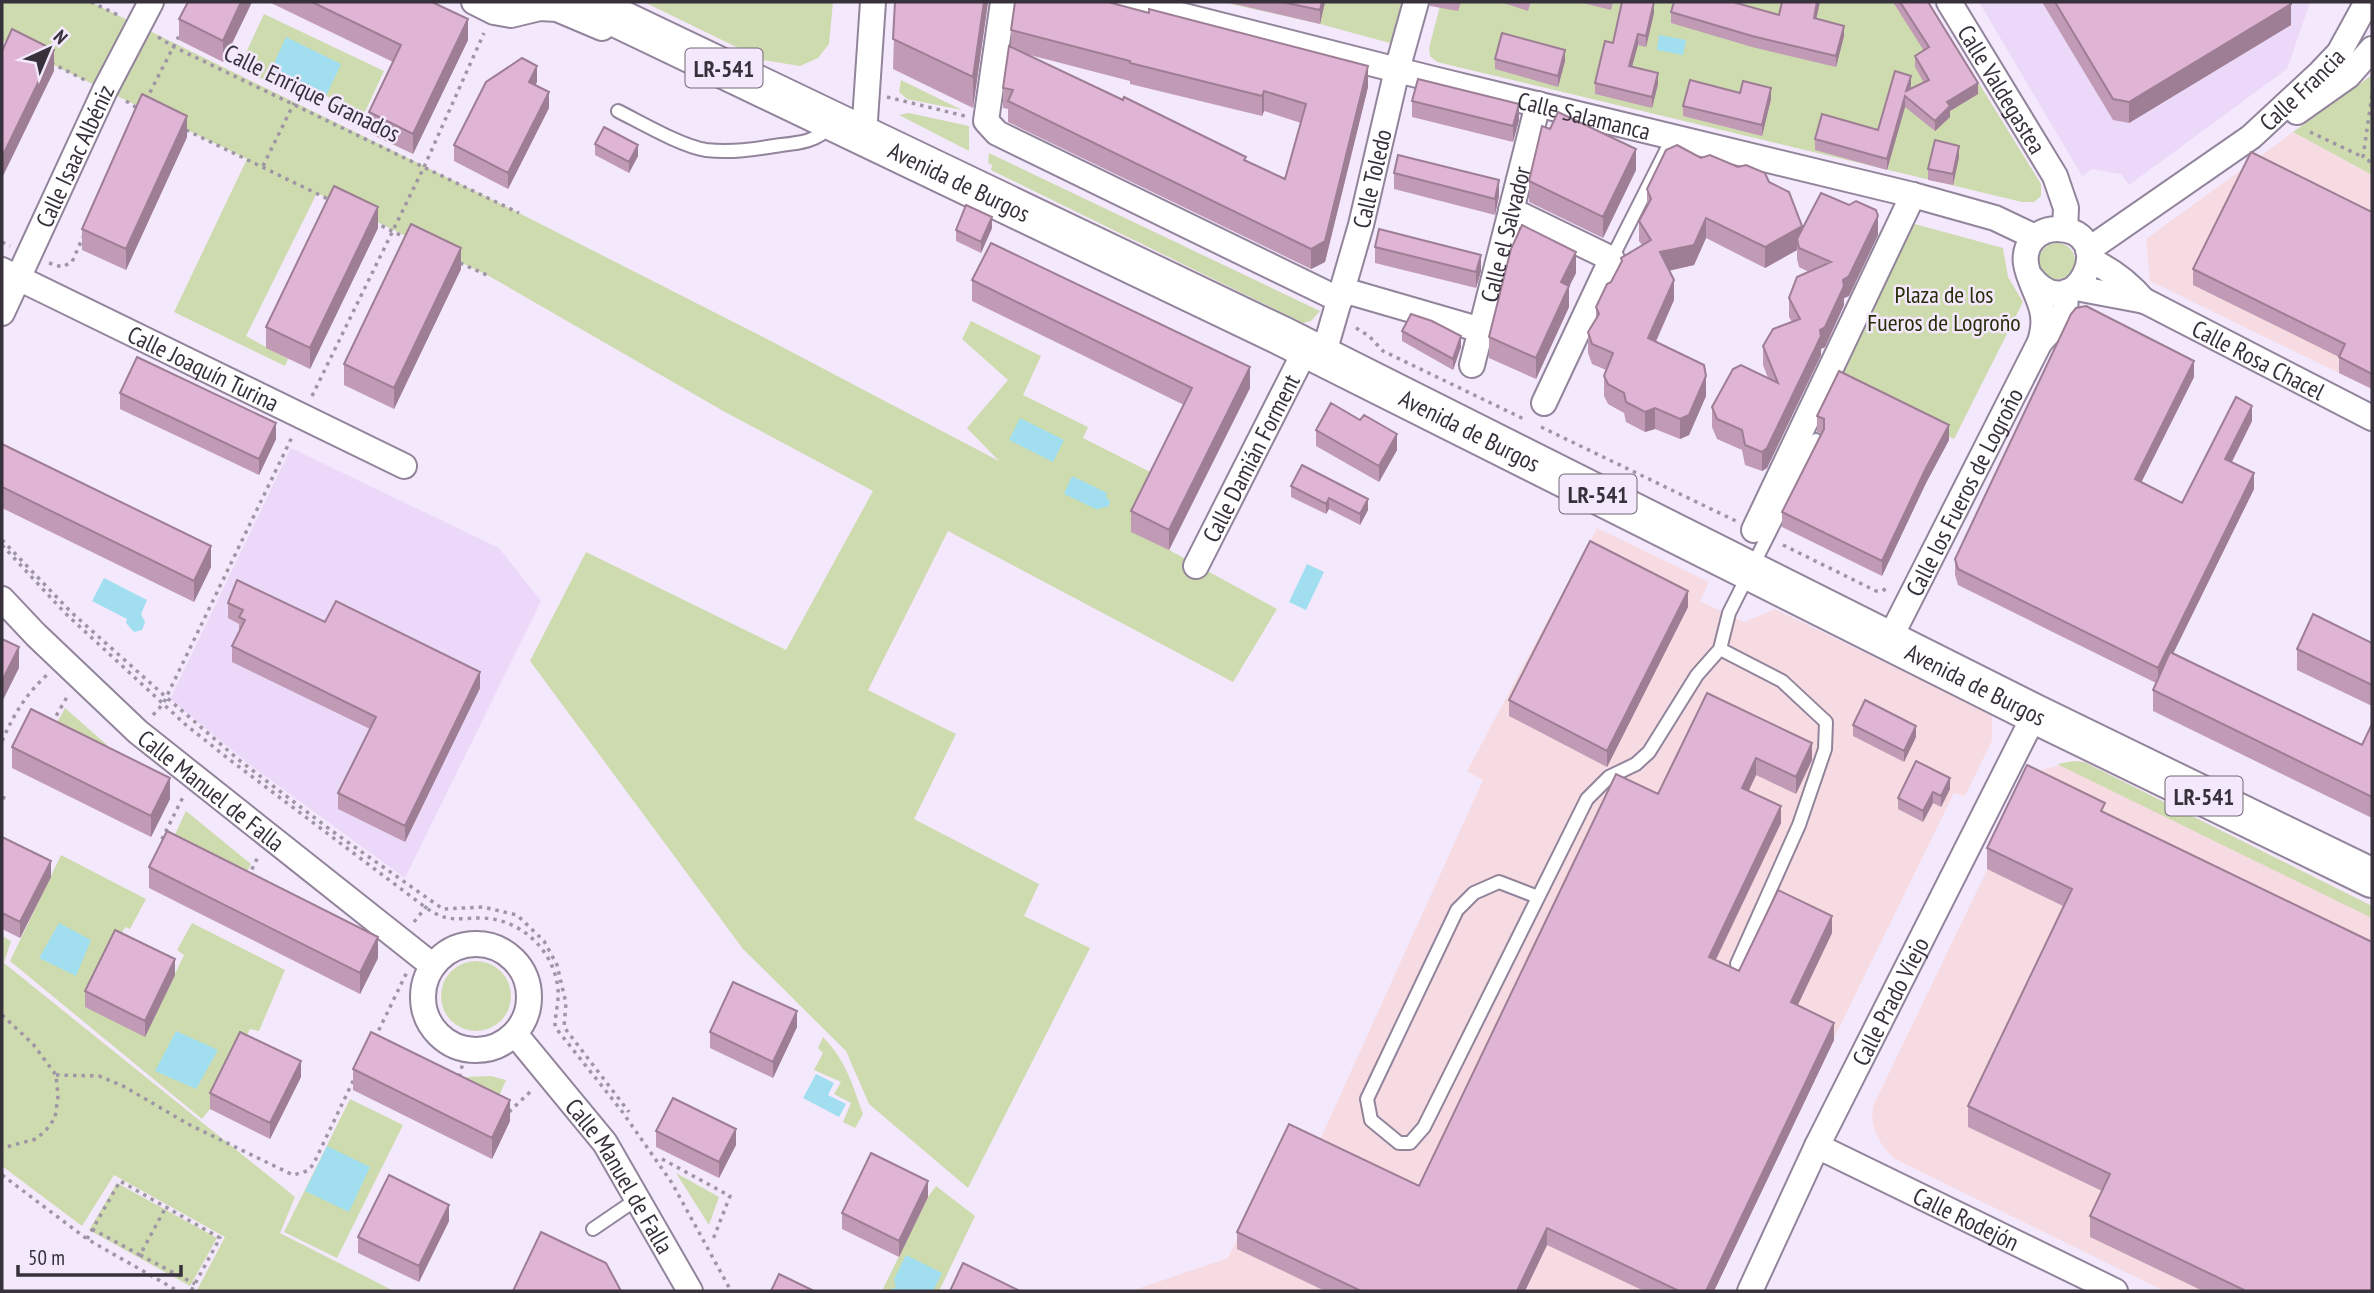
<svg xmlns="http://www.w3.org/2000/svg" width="2374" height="1293" font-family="'PT Sans Narrow',sans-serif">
<rect width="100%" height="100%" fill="#f4e8fc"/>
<path fill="#ecd9f9" d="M1979,2h331l-23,67 -158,116 -8,-11 -29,-5 -10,7z
M291,448l208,100 42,53 -136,277 -155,-113 -80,-66z"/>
<path fill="#f6dce2" d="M2293,132l79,43v214l-222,-108 -4,-42z
M1597,528l112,54 -9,19 44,21 31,-13 217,105v27l-27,55 -11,-3 -118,241 -122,257h-583l97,-33 61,-130 30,14 164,-362 -16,-9z
M2074,761l10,1 288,144v385h-208l-271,-133 -11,-13 -7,-13 -3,-16 1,-10 158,-327 11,-9z"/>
<path fill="#cedbae" d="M2,2h89l428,211 248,126 232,122 -32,-33 41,-48 -46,-41 9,-18 70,35 -18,39 65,32 -5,11 75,38 11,74 108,59 -44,73 -285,-151 -80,159 88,44 -42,85 125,65 -15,32 66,32 -122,240 -99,-84 -23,-53 -103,-102 -213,-288 56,-109 200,98 87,-159 -148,-79 -236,-136 -172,-83 -71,143 42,23 -3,7 -111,-54 73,-153 -245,-119z
M644,2h189l-4,42 -11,14 -18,8 -37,-6z
M1222,2h187l-12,43 -77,-21z
M1441,2h488l112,182v12l-7,6h-12l-585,-140 -7,-6 -1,-8z
M264,14l120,57 -20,43 -38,-18 -6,11 -81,-39z
M2372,75v100l-79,-43z
M901,80l61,30 -55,-11 -8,-7z
M909,113l60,13v25l-70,-36z
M989,153l331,158 -9,10 -8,2 -312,-153 1,-5 -4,-2z
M1911,223l92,25 5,29 15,25 -69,137 -121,-59z
M2039 261a18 18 0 1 1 36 0a18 18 0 1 1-36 0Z
M65,708l42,37 -4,10 -49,-27z
M2074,761l10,1 288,144v12l-315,-154z
M186,811l65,53 -8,15 -72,-36z
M61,855l85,44 -16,30 -5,-2 -39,80 59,29 39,-81 -7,-5 15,-27 93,47 -26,61 -9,-2 -40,80 -8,10 -192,-158z
M2,936l9,5 -7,22 291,234 -15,36 114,58h-195l-2,-1 28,-53 -111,-62 -32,51 -80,-60z
M441 996a35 35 0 1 1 70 0a35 35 0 1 1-70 0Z
M823,1037c23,24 29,46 40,77l-8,14 -12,-6 8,-19 -17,-9 7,-12 -27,-12 9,-17 -5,-5z
M491,1076l15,4 -10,23 -33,-19 4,-7z
M350,1099l53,26 -66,133 -53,-26z
M676,1173l43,24 -10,28z
M117,1183l100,55 -27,48 -101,-56z
M936,1186l39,30 -36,75h-57l46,-94z"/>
<path fill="#a1dff0" d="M1659,35l27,5 -3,15 -26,-5z
M286,37l55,27 -15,32 -55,-26z
M1020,418l44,22 -11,22 -44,-22z
M1072,476l35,17 -1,3 4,6 -2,5 -8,1 -2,2 -34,-16z
M1307,564l17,8 -18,38 -17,-8z
M104,578l43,22 -6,14 4,8 -3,8 -8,2 -8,-9 1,-4 -35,-18z
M59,923l32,17 -15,36 -37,-18z
M176,1031l42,19 -22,39 -41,-18z
M816,1074l18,9 -6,12 18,9 -7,13 -36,-19z
M327,1146l43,21 -21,45 -44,-21z
M906,1255l36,18 -9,18h-45l8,-4 -2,-8z"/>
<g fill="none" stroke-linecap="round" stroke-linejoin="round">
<defs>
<path id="lane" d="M618,111c24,12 63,35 88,39 26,3 50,-1 75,-5 19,-2 37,-4 49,-19
M1610,262l63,-125
M1538,897l-39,-15 -25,11 -17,17 -90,189 4,21 28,23h11l14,-16 163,-328 22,-22 27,-13 13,-12 48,-77 23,-26
M1737,964l62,-139 26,-76 1,-27 -44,-41 -62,-32 9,-36 87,-173
M593,1229l44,-30"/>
<g id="street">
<path d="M474,2l20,10 17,3 29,-7 17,1 45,19"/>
<path d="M1003,2l-17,119 11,12 343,167"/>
<path id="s1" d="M1129,2l304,77 480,116 82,23 40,19"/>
<path id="s2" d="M1949,2l106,174 11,32 -1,21"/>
<path d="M2297,112l51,-36 24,-27"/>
<path d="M864,135l9,-133"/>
<path d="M1511,210l101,49"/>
<path id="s3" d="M2088,250l163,-113 69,-64 19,-20 28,-51"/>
<path d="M2090,260c22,10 38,22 54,41"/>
<path id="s4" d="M2,270l402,196"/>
<path id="s5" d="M2076,288l69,13 227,117"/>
<path d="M1343,290l138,40"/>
<path id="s6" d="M2,313l103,-223 46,-88"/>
<path d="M2040,342l25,-27 1,-23"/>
<path id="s7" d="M1323,356l38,-131 36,-155 19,-68"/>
<path id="s8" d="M1472,365l66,-261"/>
<path d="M1544,403l62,-132"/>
<path d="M1754,530l159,-335"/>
<path id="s9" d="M1196,566l110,-217"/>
<path id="s10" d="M2,599l34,36 102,97 295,234"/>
<path id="s11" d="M1889,640l151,-298c3,-10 5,-21 2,-32 -5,-23 -28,-49 -9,-71 6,-6 15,-10 24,-10 65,1 18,105 -27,47"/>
<circle cx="476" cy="997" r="53"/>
<path id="s12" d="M515,1034l90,109 85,148"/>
<path id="s13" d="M1817,1146l298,145"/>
<path id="s14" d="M1750,1291l67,-145 218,-432"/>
</g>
<g id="primary">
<path id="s15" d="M584,2l698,334 753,378 337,164"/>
</g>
</defs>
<use href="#lane" stroke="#92849b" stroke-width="16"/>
<use href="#street" stroke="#92849b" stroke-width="28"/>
<use href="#primary" stroke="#92849b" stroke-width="42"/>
<path stroke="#9f96a5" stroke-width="3.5" stroke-dasharray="3.5 5" stroke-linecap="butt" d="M91,2l29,14
M158,37l16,10 345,166
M51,63l34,17
M2372,95l-9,62 9,6
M887,97l78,19
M146,100l35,-68
M126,101l14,9
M186,130l144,70
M2310,132l53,25
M263,166l31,-63
M374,222l34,17
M2,242l8,4
M49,263l13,4 10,-5 11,-25
M460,263l29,13
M1356,328l13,8 14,15 143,69
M312,396l112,-229 60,-134
M1541,427l195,94
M2,540l69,72 95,85 73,63 93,71 111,78 40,-2 34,8 27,26 13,24 9,38 -2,24 65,85
M2,545l63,68 121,112 44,35 195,147c22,16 31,11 57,11 39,1 72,32 76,71 1,13 -3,25 -3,38l66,83 51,73 59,108
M1783,545l93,46h6l7,-4
M153,715l10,-11 129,-267
M52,723l15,-26
M2,741c12,-27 24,-47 46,-67
M2,797l5,2
M164,845l-4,-2 23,-46
M248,877l11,-22
M414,922l16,-20
M2,1015l31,29 23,31 2,21 -3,22 -9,12 -10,9 -34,9
M375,1038l32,-66
M56,1075l43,1 24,10 67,39 103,50 14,-4 6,-6 41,-86
M459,1077l8,-28
M509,1112l22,-21
M662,1159l68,37 -18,46
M2,1175l85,64 91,52
M92,1229l48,26 26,-48
M87,1239l33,-58 100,57 -29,53
M140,1255l55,29"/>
<use href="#lane" stroke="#fff" stroke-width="12"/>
<use href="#street" stroke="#fff" stroke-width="24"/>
<use href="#primary" stroke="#fff" stroke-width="38"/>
</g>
<path fill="#c19bb6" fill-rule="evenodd" d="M252,2l-29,60 -44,-22v-21z
M269,2h163l36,38 -55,114 -44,-21v-21l24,-50z
M895,2h93l-15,106 -80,-39z
M1226,2h99l-5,22z
M1430,2h31l-3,9 -28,-5z
M1500,2h31l-3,9z
M1579,2h34l-2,8z
M1782,2h38l-4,17 28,17 -8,31 -84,-20 -81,-24v-11l108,3z
M1893,2h35l50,92 -28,17v6l-15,14 -30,-24 -18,63 -72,-20v-11l63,-9 33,-44 -1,3 14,-6 -9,-16v-11l9,-5z
M2042,2h248l1,23 -162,98 -16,-3z
M1654,13l-8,34 -8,-2 -6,22 26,17 -6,24 -57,-14v-11l18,-40z
M1011,30l357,57 -43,175 -14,7 -303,-147v-13l-5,-1v-20l8,-41zM1026,54l104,27v3l132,32 2,-5 37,12 -16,56z
M1495,59l70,2 -7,26 -63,-18z
M537,82l-2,3 14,23 -41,81 -54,-28v-16z
M1740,93l31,6 -9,37 -79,-20v-10z
M1412,101l107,19 -6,22 -101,-25z
M1550,129l86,41 -33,68 -74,-36v-21z
M187,137l-61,133 -44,-20v-21z
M595,144l43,12 -9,17 -34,-18z
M1959,157l-6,28 -25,-5v-11z
M1701,158l68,24 33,47 76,6 -29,61 -5,2v7l-19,42 -4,2v6l-54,113 -5,3 -17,-6 -3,-15 -25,-11 -5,-12v-20l56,-29 -5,-13v-19l29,-24 -3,-5v-19l20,-26 -10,-5 -2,-8v-9l-32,18 -59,-30 -12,27 -25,5 5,30 -18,42 50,54 -17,39 -9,4 -25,-10 -10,3 -19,-10 -2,-9 -16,-9 -4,-8v-20l2,-6 -14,-6 -4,-11v-21l8,-13v-12l15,-25 10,-18v-6l21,-13 -3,-4v-20l8,-14v-18z
M1394,173l105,23 -4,19 -101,-26z
M2372,212v177l-33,-16v-16l-146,-72v-16z
M378,228l-68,141 -44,-21v-21z
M992,228l-11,25 -25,-12v-11z
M1375,247l106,24 -5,17 -101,-25z
M461,269l-67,140 -50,-24v-21z
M1576,273l-7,13v21l-33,72 -47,-21v-21z
M972,280l278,108 -81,162 -38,-18v-21l53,-106 -212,-104z
M1402,331l59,16 -8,23 -51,-29z
M2194,377l-53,105 41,21 70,-82 -20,41 22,27 -81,165 189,91 10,-21v94l-219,-107v-21l3,-7 -198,-98 -3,-10v-16z
M120,393l156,46 -17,36 -139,-66z
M1817,416l132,24 -23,43 -44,93 -100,-49v-15l39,-79 -4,-1z
M1316,430l81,20 -18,32 -63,-36z
M2,444l209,123 -17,35 -192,-94z
M1291,486l77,24 -8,15 -31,-16 -3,5 -35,-17z
M228,603l97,19 155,66 -75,154 -67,-33v-16l32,-64 -138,-67v-16l7,-14v-8l-11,-6z
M1688,607l-81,160 -98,-51v-16z
M2372,643v63l-75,-36v-21z
M1707,693l105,67 -16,34 -40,-19 -7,16 32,32 -65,137 23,11 93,-38 -34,72 36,35 -120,251h-70l-97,-46 -22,46h-200l-88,-42v-17l182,-46 239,-392z
M1853,725l63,12 -12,25 -51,-26z
M12,747l158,52 -19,38 -139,-69z
M1950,789l-9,18 -8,-4 -10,19 -25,-13v-11z
M2105,813l267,478h-169l-113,-54v-21l12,-25 -134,-64v-21l95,-200 -76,-37v-21z
M2,837l49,40 -31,61 -18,-9z
M149,867l229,91 -18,36 -211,-106z
M175,975l-30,62 -60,-30v-16z
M797,1027l-24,51 -63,-30v-16z
M353,1069l157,52 -18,38 -139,-69z
M301,1077l-31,62 -60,-30v-16z
M656,1131l80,14 -17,33 -63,-31z
M928,1197l-29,60 -57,-28v-16z
M449,1221l-30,61 -61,-29v-16z"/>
<path fill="#9d7e94" d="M241,2h11l-29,60v-21z
M984,2h4l-15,106v-31z
M1322,2h3l-5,22v-14z
M1654,2v11l-8,34v-11z
M1817,2h3l-6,27v-11z
M2291,4v21l-162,98v-21z
M468,19v21l-55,114v-20z
M1844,26v10l-8,31v-11z
M1638,34v11l-9,32v-11z
M54,50v21l-52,107v-21z
M1565,50v11l-7,26v-11z
M537,66v16l-8,16v-16z
M1368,66v21l-43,175 -14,7v-20z
M1658,73v11l-6,24v-11z
M1911,76v10l-4,12 -1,-7z
M1978,83v11l-28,17v6l-15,14v-10l12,-19z
M1771,88v11l-9,37v-11z
M1264,91v20l-2,5v-20z
M549,92v16l-41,81v-16z
M1905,96v11l-18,63v-11z
M1519,104v16l-6,22v-16z
M187,116v21l-61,133v-21z
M638,145v11l-9,17v-11z
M1959,146v11l-6,28v-11z
M1636,149v21l-33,68v-21z
M1499,180v16l-4,19v-16z
M378,207v21l-68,141v-21z
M1878,216v19l-29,61 -5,2v7l-19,42 -4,2v6l-54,113 -5,3v-19l81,-172z
M992,217v11l-11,25v-11z
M1706,218v20l-12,27 -34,8v-21z
M1802,226v20l-3,2 -2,-9v11l-32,18v-21z
M461,248v21l-67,140v-21z
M1576,252v21l-15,30v-21z
M1481,255v16l-5,17v-16z
M1674,280v20l-26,58v-20z
M1569,286v21l-33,72v-21z
M1461,336v11l-8,23v-11z
M2194,361v16l-59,118v-16z
M1250,367v21l-81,162v-20z
M1706,376v20l-17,39 -9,4v-20z
M2252,406v15l-27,54v-16z
M1655,408v21l-10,3v-20z
M276,423v16l-17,36v-16z
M1949,425v15l-23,43 -44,93v-15l44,-93z
M1397,434v16l-18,32v-16z
M2254,473v16l-96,195v-16z
M1329,498v11l-3,5v-10z
M1368,499v11l-8,15v-11z
M211,546v21l-17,35v-21z
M1688,591v16l-81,160v-16z
M19,647v21l-17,34v-21z
M480,672v16l-75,154v-16z
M1916,726v11l-12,25v-11z
M1812,743v17l-16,34v-17z
M1756,758v17l-14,29v-16z
M170,778v21l-19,38v-21z
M1950,778v11l-9,18v-11z
M1933,792v11l-10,19v-11z
M1781,806v17l-72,150v-16z
M51,861v16l-31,61v-16z
M1832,916v17l-41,86v-17z
M378,937v21l-18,36v-21z
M175,959v16l-30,62v-16z
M797,1011v16l-24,51v-16z
M1834,1023v17l-120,251h-8z
M301,1061v16l-31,62v-16z
M510,1100v21l-18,38v-21z
M736,1129v16l-17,33v-16z
M928,1181v16l-29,60v-16z
M449,1205v16l-30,61v-16z
M1547,1228v17l-22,46h-8z"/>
<path fill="#e0b4d4" stroke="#9d7e94" stroke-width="2" d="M188,2h53l-18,39 -44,-22z
M312,2h120l36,17 -55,115 -44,-22 32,-67z
M895,2h89l-11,75 -80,-38z
M1015,2h93l41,11v-4l219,57 -43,175 -14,8 -303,-148 5,-11 -10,-2 6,-42 114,54 1,-3 122,60 -2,3 41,19 21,-75 -42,-13 -2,5 -132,-33v-2l-119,-31z
M1282,2h40l-2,8z
M1622,2h32l-8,34 -8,-2 -9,32 29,7 -6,24 -57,-14 10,-42 8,2z
M1674,2h59l46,13 3,-13h35l-3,16 30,8 -8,30 -84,-20 -81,-24z
M1900,2h28l50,81 -31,19 3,4 -15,15 -30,-25 -18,63 -72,-20 7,-25 56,16 17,-59 16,5 -5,15 23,-11 -14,-24 14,-9z
M2055,2h235l1,2 -162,98 -16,-3z
M12,29l42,21 -52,107v-106z
M1502,33l63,17 -7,26 -63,-17z
M522,58l15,8 -8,16 20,10 -41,81 -54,-28 32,-63z
M1418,79l101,25 -6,22 -101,-25z
M1690,80l50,13 3,-12 28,7 -9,37 -79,-19z
M142,94l45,22 -61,133 -44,-20z
M1558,112l78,37 -33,68 -74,-36 13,-55 8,3z
M604,127l34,18 -9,17 -34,-18z
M1935,140l24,6 -6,28 -25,-5z
M1677,145l24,13 9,-3 28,12 8,-2 19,8 4,9 20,10 13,34 -37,21 -59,-29 -12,27 -34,7 14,28 -26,58 56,27 2,11 -17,39 -9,4 -25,-11 -10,4 -19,-10 -2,-9 -16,-9 -4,-8 9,-23 -21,-9 -4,-12 11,-18 -3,-7 11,-23 4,-2 11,-21 -1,-3 30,-18 -12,-19 12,-22 -4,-10 19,-39z
M2251,152l121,60v162l-33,-17 6,-13 -152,-75z
M1398,155l101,25 -4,19 -101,-26z
M334,186l44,21 -68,141 -44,-21z
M1821,193l28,12 7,-4 20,9 2,6 -29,60 -6,4 1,6 -19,41 -5,3 1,6 -54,112 -5,4 -17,-7 -3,-15 -25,-11 -5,-12 21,-38 8,-4 37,18 -15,-37 10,-17 27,-10 -11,-21 8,-21 34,-15 -32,-14 -2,-9z
M966,205l26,12 -11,25 -25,-12z
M411,224l50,24 -67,140 -50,-24z
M1522,225l54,27 -15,30 8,4 -33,72 -47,-21 22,-88z
M1379,229l102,26 -5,17 -101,-25z
M991,243l259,124 -81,163 -38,-19 61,-123 -220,-108z
M2086,306l108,55 -59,118 47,24 54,-106 16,9 -27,53 29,14 -96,195 -200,-99 -3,-10 116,-245 5,-6z
M1411,314l21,7 29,15 -8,23 -51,-28z
M137,357l139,66 -17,36 -139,-66z
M1839,371l110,54 -23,43 -44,93 -100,-49 42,-83v-10l-7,-3z
M1331,403l29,17 4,-5 33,19 -18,32 -63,-36z
M2,444l209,102 -17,35 -192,-94z
M1302,465l66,34 -8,15 -31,-16 -3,6 -35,-18z
M1590,541l98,50 -81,160 -98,-51z
M237,580l88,42 11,-21 144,71 -75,154 -67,-33 38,-76 -144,-71 13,-26 -6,-3 4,-7 -15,-7z
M2313,614l59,29v42l-75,-36z
M2,639l17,8 -17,34z
M2170,652l192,93 10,-21v73l-219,-107z
M1707,693l105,50 -16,34 -40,-19 -14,30 39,18 -72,151 30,14 39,-81 54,26 -41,86 43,21 -128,268h-27l-132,-63 -30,63h-156l-124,-59 52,-108 130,62 197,-412 42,20z
M1865,700l51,26 -12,25 -51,-26z
M31,709l139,69 -19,38 -139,-69z
M1916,761l34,17 -9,18 -8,-4 -10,19 -25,-13z
M2027,765l78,38 -4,8 271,131v349h-126l-156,-75 20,-42 -142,-68 104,-217 -85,-41z
M167,831l211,106 -18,36 -211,-106z
M2,837l49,24 -31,61 -18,-9z
M115,930l60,29 -30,62 -60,-30z
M733,982l64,29 -24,51 -63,-30z
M240,1032l61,29 -31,62 -60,-30z
M371,1032l139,68 -18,38 -139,-69z
M673,1098l63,31 -17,33 -63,-31z
M871,1153l57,28 -29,60 -57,-28z
M389,1175l60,30 -30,61 -61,-29z
M541,1232l65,31 15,28h-108z
M963,1263l57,28h-70z
M779,1274l35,17h-43z"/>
<g text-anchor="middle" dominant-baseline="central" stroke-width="5" stroke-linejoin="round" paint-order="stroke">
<g fill="#f4e8fc" stroke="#706875" stroke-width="2">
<rect x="685.5" y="48.5" width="77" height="39" rx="5"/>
<rect x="1559.5" y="474.5" width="77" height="39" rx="5"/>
<rect x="2165.5" y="776.5" width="77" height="39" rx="5"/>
</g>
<g font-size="23" font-weight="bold" fill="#37313b">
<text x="724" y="68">LR-541</text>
<text x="1598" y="494">LR-541</text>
<text x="2204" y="796">LR-541</text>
</g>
<g font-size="24" fill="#37313b" stroke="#f4e8fc">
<text stroke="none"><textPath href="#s3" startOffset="268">Calle Francia</textPath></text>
<text stroke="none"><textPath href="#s2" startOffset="102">Calle Valdegastea</textPath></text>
<text transform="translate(312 93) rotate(26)">Calle Enrique Granados</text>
<text stroke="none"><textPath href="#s1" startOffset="469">Calle Salamanca</textPath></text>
<text stroke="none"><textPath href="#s6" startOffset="173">Calle Isaac Albéniz</textPath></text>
<text stroke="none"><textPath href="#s7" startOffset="184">Calle Toledo</textPath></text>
<text stroke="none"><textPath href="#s15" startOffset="416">Avenida de Burgos</textPath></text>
<text stroke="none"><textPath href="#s8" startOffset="135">Calle el Salvador</textPath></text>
<text stroke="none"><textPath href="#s5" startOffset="198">Calle Rosa Chacel</textPath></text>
<text stroke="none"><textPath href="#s4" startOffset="224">Calle Joaquín Turina</textPath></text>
<text stroke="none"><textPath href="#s15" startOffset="984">Avenida de Burgos</textPath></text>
<text stroke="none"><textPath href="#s9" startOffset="121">Calle Damián Forment</textPath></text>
<text stroke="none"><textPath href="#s11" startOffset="166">Calle los Fueros de Logroño</textPath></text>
<text stroke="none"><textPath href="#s15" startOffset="1550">Avenida de Burgos</textPath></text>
<text stroke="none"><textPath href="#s10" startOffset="284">Calle Manuel de Falla</textPath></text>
<text stroke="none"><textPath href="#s14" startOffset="322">Calle Prado Viejo</textPath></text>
<text stroke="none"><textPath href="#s12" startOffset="177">Calle Manuel de Falla</textPath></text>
<text stroke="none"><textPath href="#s13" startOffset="166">Calle Rodejón</textPath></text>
</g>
<g font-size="24" fill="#262d08" stroke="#f4e8fc">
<text x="1944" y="294">Plaza de los<tspan x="1944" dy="28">Fueros de Logroño</tspan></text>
</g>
</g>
<rect width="2374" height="1293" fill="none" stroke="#37313b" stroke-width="7"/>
<g transform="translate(49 49) rotate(44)" stroke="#f4e8fc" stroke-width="5" paint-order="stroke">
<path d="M0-5L12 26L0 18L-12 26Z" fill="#37313b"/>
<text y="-10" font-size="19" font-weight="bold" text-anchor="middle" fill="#37313b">N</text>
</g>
<path d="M18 1265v10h163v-10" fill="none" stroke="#37313b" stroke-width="3.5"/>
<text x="28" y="1265" font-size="21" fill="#37313b" stroke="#f4e8fc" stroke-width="5" paint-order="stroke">50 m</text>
</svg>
